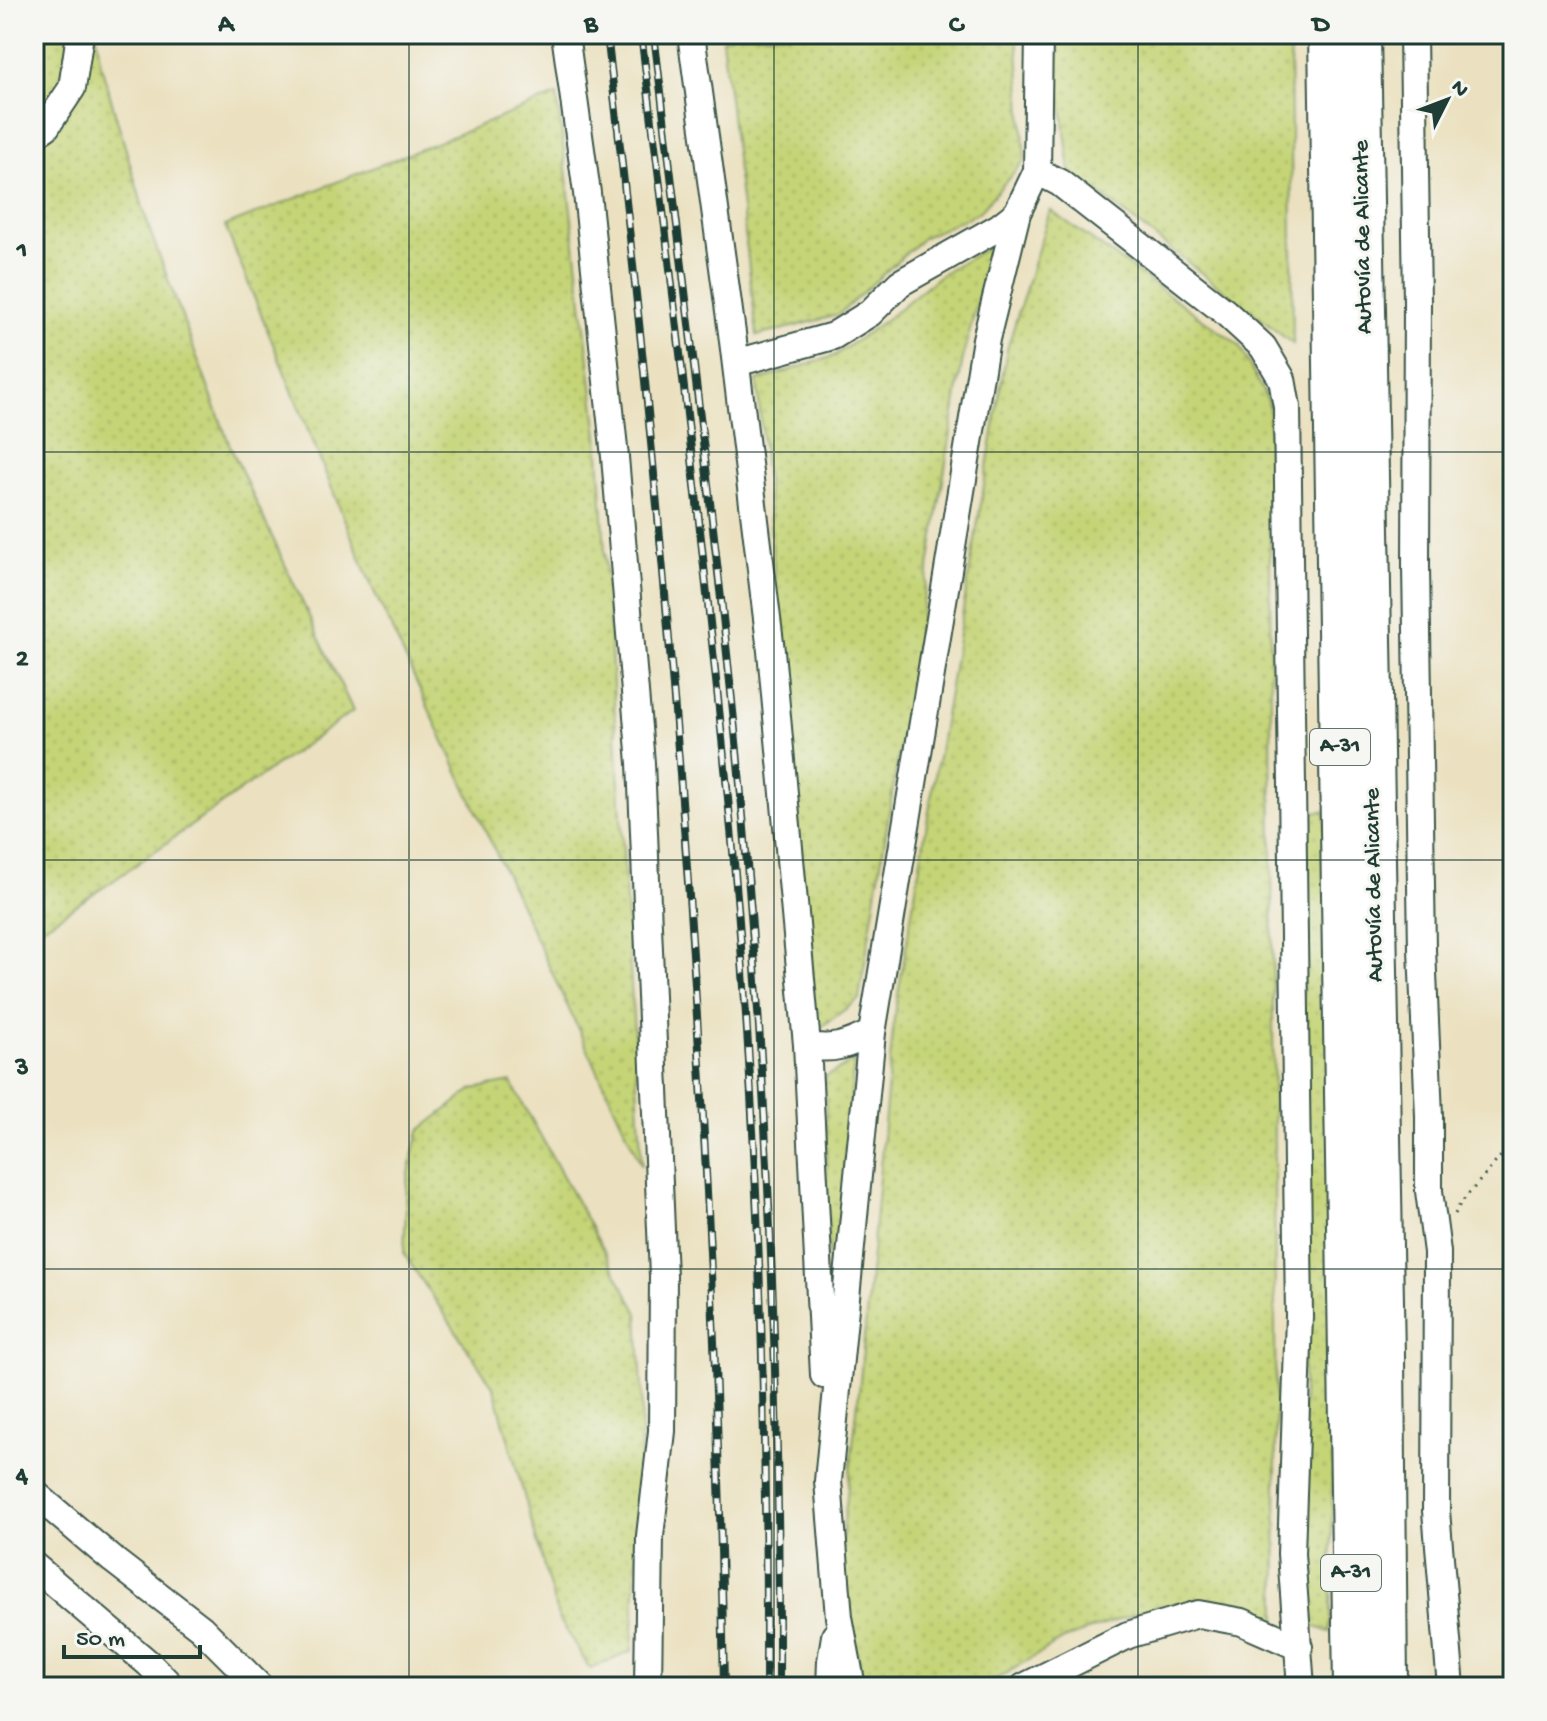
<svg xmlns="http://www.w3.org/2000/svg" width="1547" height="1721" font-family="'Gochi Hand',sans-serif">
<defs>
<pattern id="grass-dots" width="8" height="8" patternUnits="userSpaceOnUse" patternTransform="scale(2)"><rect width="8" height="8" fill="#c4d476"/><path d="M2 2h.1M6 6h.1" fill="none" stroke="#a8b767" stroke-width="1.8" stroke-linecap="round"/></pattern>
</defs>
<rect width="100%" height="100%" fill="#f6f6f2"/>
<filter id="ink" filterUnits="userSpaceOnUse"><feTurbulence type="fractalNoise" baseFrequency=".0125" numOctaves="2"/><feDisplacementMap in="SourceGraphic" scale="16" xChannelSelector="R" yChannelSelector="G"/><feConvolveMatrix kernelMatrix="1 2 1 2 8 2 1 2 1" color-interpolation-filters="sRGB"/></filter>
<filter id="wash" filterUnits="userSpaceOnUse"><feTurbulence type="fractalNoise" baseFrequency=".006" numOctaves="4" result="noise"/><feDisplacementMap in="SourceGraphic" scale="32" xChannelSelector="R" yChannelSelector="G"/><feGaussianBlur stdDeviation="1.8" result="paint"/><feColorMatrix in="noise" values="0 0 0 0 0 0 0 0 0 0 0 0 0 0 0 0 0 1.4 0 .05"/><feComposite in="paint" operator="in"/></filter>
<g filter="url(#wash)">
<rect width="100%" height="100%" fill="#ebe1c0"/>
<path fill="url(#grass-dots)" stroke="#728855" stroke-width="2" d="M34,34h62l5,31 48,163 81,218 123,265 -243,172 -76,50z
M735,34h282l8,126 -47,53 -54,24 -86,78 -81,21 -35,-297z
M1060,34h230l3,310 -223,-173 -13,-104z
M557,95l41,340 44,731 -270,-579 -147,-361z
M1050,210l189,135 30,58 8,1220 -69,-24 -56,9 -88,31 -81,48h-120l-23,-130 19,-165 35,-374 113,-669z
M992,245l-29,112 -104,642 -43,32 -59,-650 77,-25 50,-35 55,-45z
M1325,811l9,526 -3,284 -2,11 -19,-7 -7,-141v-672z
M854,1061l-24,272 -5,-256z
M511,1082l127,231 4,76 -2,97 -8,165 -42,18 -32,-52 -64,-229 -90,-134 3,-72 12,-51 54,-42z"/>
</g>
<g filter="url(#ink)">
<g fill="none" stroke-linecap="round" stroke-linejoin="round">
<defs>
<path id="minor" d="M565,34l22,159 28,264 26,306 22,513 -1,155 -12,105 -2,151
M691,34l41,299 39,318 36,394 17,330
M1413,34l4,268 -1,265 6,382 7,167v75l8,61 -1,259 15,176
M34,135l12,-8 26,-39 7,-47 -2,-7
M1037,171l23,12 165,129 38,35 19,32 5,28 12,909 -8,238 10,133
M736,363l97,-27 37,-23 30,-30 99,-56 18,-14
M807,1045c24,7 43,-1 65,-12
M34,1493l79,67 88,68 59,59
M34,1566l114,97 24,24
M830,1687l1,-26 4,-25
M852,1687l-13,-70 -11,-136 44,-448 114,-694 31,-126 20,-42 2,-137
M1024,1687l104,-52 70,-21 44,8 57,25"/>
<path id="highway" d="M1328,34l25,1653
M1361,34l24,1323 3,330"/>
</defs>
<use href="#minor" stroke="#3e5649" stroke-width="30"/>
<use href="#highway" stroke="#3e5649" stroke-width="42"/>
<path stroke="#3e5649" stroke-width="3" stroke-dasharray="2 6" stroke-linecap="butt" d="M1455,1214l5,-10 53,-62"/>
<use href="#minor" stroke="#fff" stroke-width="26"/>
<use href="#highway" stroke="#fff" stroke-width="38"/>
<defs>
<path id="rail" d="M607,34c65,549 108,1100 117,1653
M641,34c32,251 61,502 86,754 30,298 40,599 39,899
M654,34c27,229 57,458 80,687 32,321 46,644 45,966"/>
</defs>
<use href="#rail" stroke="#1f3d34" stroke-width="8"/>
<use href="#rail" stroke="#f6f6f2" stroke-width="5" stroke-dasharray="15" stroke-linecap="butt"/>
</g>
</g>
<path fill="none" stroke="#1f3d34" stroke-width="2" stroke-opacity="0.55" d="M409,34v1653M774,34v1653M1138,34v1653M34,452h1479M34,860h1479M34,1269h1479"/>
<g text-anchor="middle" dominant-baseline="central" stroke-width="6" stroke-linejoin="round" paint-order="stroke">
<g fill="#f6f6f2" stroke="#60746d" stroke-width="2">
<rect x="1310" y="729" width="60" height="36" rx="6"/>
<rect x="1321" y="1555" width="60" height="36" rx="6"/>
</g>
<g font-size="22" font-weight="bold" fill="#1f3d34">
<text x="1340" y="747">A-31</text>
<text x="1351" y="1573">A-31</text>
</g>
<g font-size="24" fill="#1f3d34" stroke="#f6f6f2">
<text transform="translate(1364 237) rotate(-91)">Autovía de Alicante</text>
<text transform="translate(1375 885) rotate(-91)">Autovía de Alicante</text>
</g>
</g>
<rect width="1547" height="1721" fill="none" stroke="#f6f6f2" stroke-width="88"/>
<g transform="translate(1447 100) rotate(48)" stroke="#f6f6f2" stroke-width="6" paint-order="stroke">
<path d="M0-6L14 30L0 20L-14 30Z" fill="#1f3d34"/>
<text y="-12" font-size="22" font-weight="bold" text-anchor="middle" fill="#1f3d34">N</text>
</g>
<path d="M64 1645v12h136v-12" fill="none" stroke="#1f3d34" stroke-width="4"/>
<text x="76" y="1645" font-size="24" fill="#1f3d34" stroke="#f6f6f2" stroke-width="6" paint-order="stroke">50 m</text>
<rect x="44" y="44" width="1459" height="1633" fill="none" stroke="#1f3d34" stroke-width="3"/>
<g font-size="26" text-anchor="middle" font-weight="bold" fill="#1f3d34">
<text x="226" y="31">A</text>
<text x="591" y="31">B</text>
<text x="956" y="31">C</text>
<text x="1321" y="31">D</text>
<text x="22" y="257">1</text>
<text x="22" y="665">2</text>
<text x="22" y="1074">3</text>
<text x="22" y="1482">4</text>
</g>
</svg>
